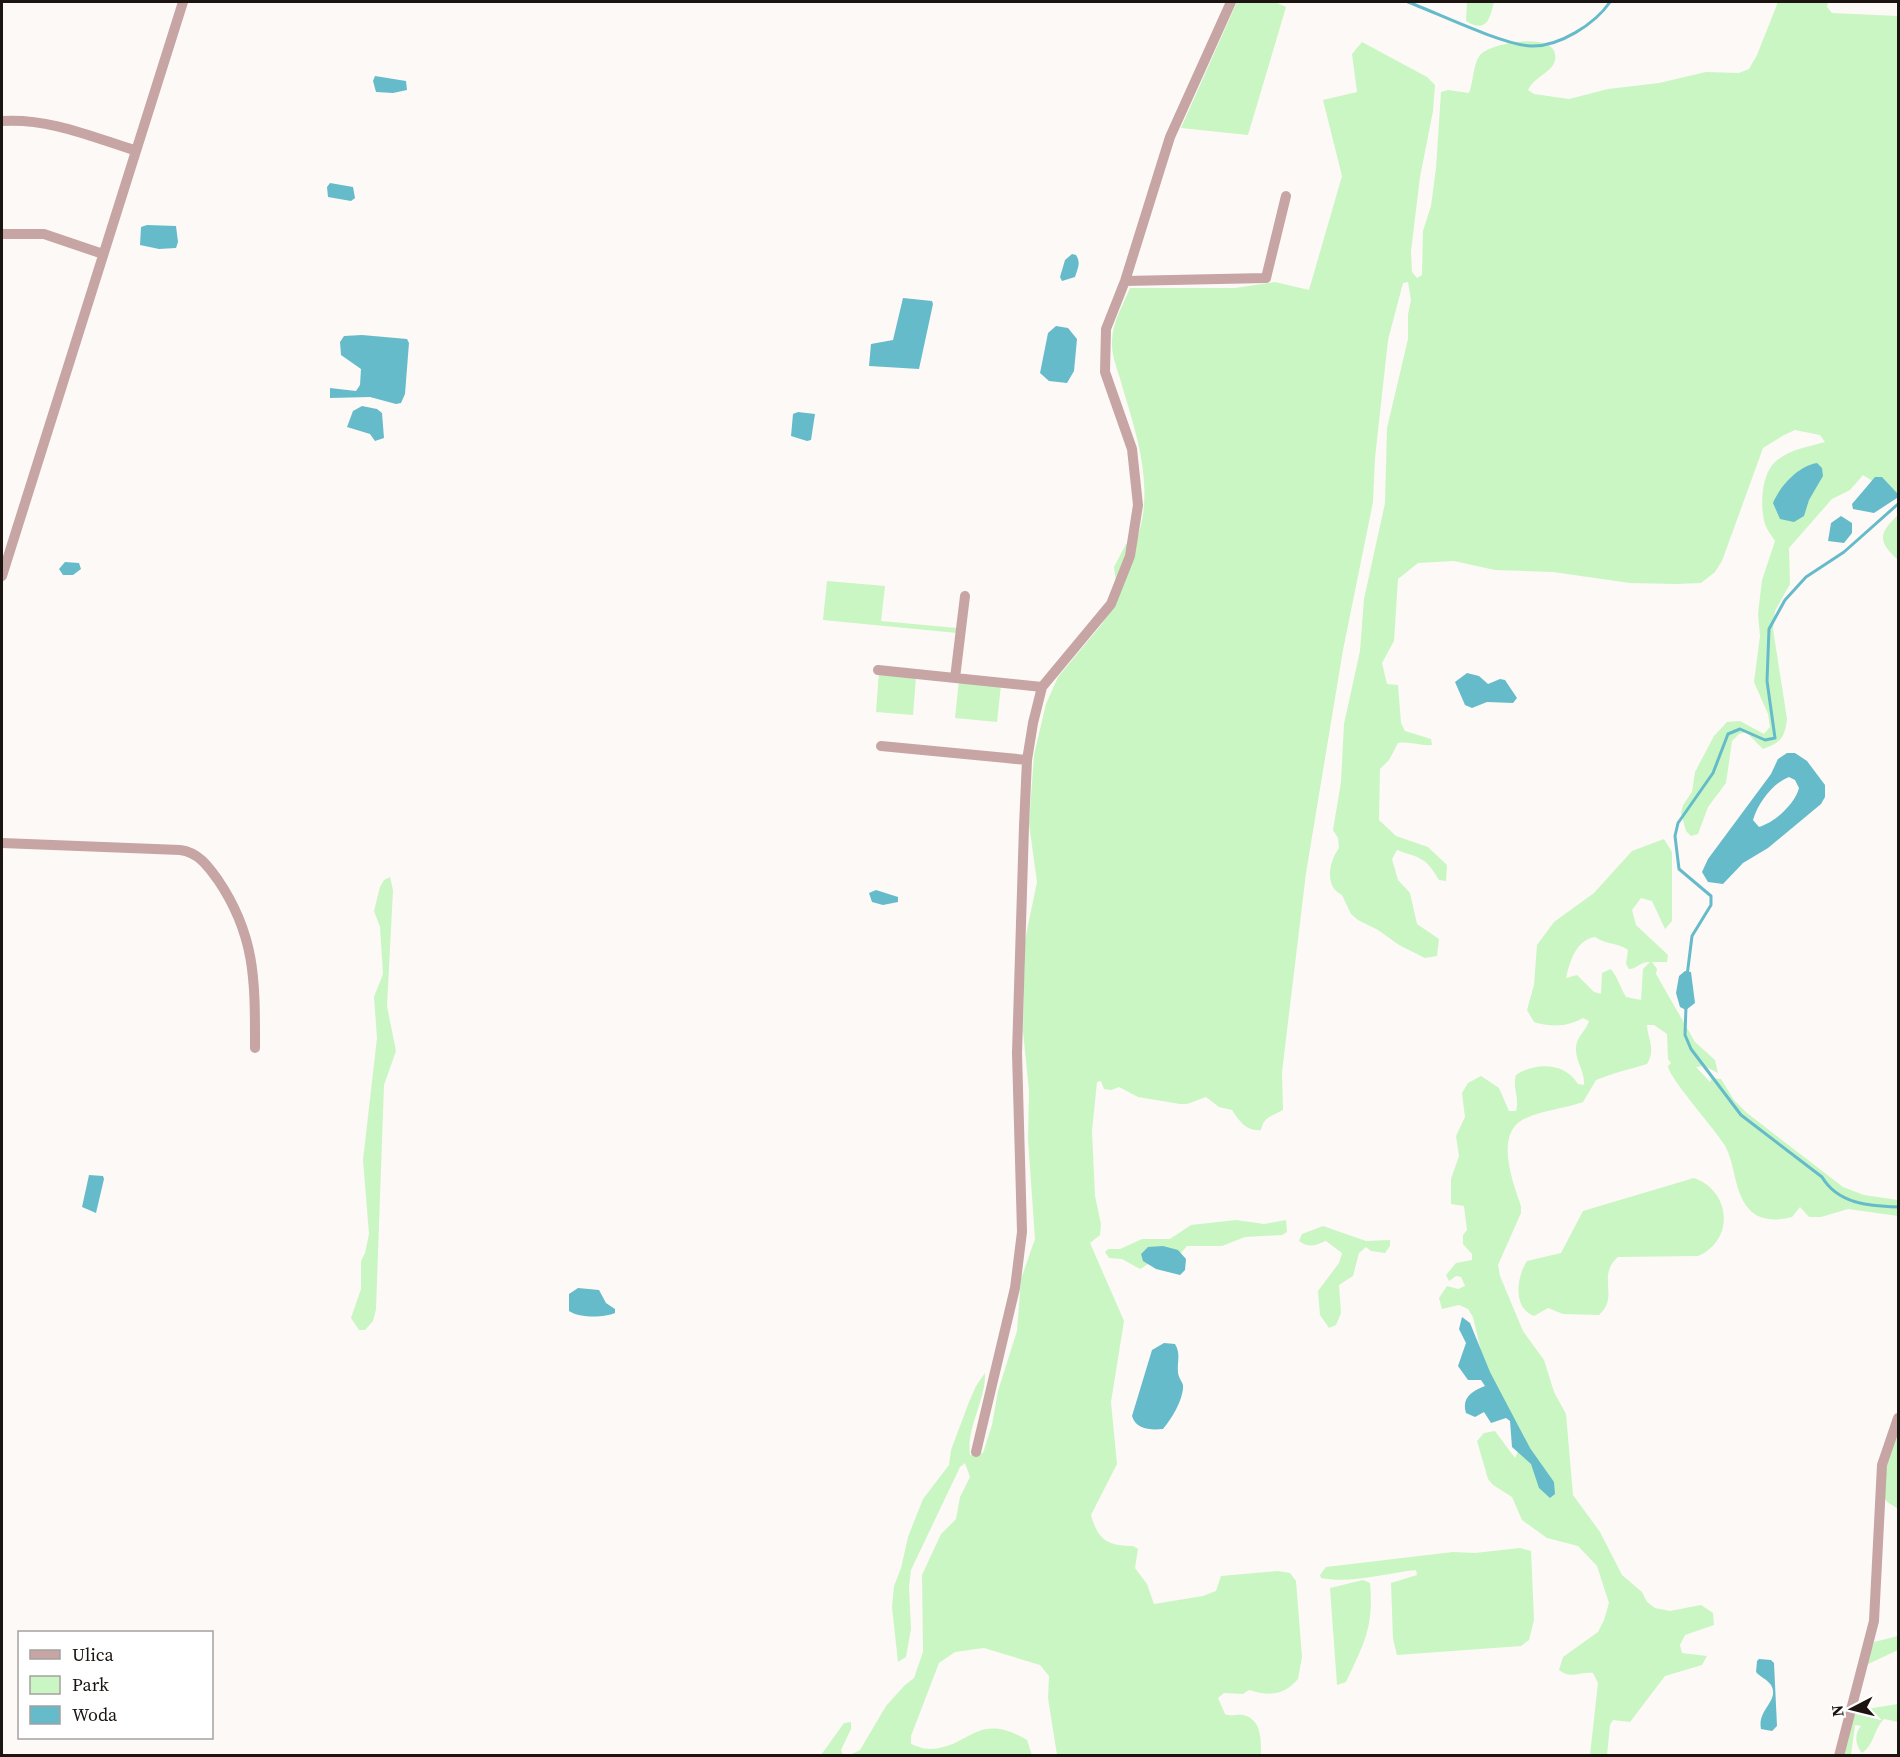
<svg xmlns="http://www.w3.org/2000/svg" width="1900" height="1757" font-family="'Source Serif 4',serif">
<rect width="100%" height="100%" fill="#fdf9f6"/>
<path fill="#caf6c3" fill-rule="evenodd" d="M1237,2h38l11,5 -38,128 -67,-7z
M1467,2h27c-4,16 -7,32 -28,19z
M1778,2h50l-1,5 5,6 66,3v481l-35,-22 -13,15 -18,9 -43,49 1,36 -15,27 -2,18 14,90c-2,19 -7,24 -24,30l-17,-17 -7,2 -7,7 -6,42 -18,24 -10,27 -7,2 -5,-5 -5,-18 2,-8 9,-13 3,-20 19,-36 13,-14 13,-1 24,13 6,-7 -2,-13 -14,-32 6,-46 -2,-22 4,-34 13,-39c-3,-5 -8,-11 -10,-17 -5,-16 -4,-46 8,-60 13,-14 35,-17 52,-22l-5,-7 -25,-5 -11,5 -21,13 -41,113 -7,11 -14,11 -25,1 -46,-1 -77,-11 -58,-2 -41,-9 -36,2 -20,16 -4,62 -12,22 5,21 11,1 3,38 4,8 26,8 1,6c-13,1 -22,-4 -34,-2l-9,17 -9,9 -1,51 17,16 32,11 19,18 -1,16 -7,-1c-14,-24 -18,-21 -42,-30l-5,9 6,21 12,13 7,31 22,15 -2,17 -12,2 -26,-13 -21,-15 -20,-10 -7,-6 -9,-19c-18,-8 -13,-34 -3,-47l-1,-10 -5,-8 8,-48 3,-58 16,-73 4,-52 21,-96 2,-75 21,-89v-25l3,-14 -3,-18 -5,1 -15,57 -13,118 -2,44 -30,148 -37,223 -24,199 1,38c-11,6 -20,7 -22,20 -14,2 -22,-9 -29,-20l-13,-3 -13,-10 -19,7h-7l-42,-7 -19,-10 -8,3 -7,-1 -3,-8 -4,1 -5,49 3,65 6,28 -1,11 -10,8 34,78 -13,81 6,62 -26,51c7,26 18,31 42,31l5,3 -3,19 12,16 7,20 49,-8 13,-5 5,-15 57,-5 12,2 6,8 6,76 -4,22c-15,17 -29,17 -49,11l-6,4 -19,-1 -6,5 7,16c7,3 11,0 18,1 19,4 18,26 18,40h-204l-9,-57 1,-22 -9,-11 -56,-17 -29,4 -16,11 -28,73v8c5,2 13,5 18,5 42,-1 47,-39 98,-9l5,15 -184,1 12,-6 26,-44 18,-20 10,-8 9,-26 -1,-77 19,-41 15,-15 4,-22 10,-20 -5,-14 -5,4 -49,103 -2,17 2,42 -5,28 -8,5 -6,-55 2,-21 7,-18 7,-31 15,-38 26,-34 2,-15 18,-48 7,-16 9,-13c1,28 -19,54 -15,82l13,-2 9,-28 6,-34 19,-60 4,-52 14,-40 -7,-100 1,-48 -6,-60 2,-91 12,-58 -8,-58 5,-69 12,-51 12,-27 44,-53 16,-28 -4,-29 12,-23 10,-2c19,-52 2,-103 -13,-153 -4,-17 -12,-31 -11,-49 1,-19 11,-35 18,-52h105l40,-6 34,8 33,-114 -19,-76 34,-8 -5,-38 10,-12 65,35 8,8 -2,26 -13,66 -9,74 1,21 5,6 5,-3 1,-44 8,-25 5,-38 5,-76 7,-2 21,3c5,-12 4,-31 12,-39 12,-12 80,-24 74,6 -2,12 -20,16 -27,30l6,4 35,5 39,-10 51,-6 47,-11 33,1 10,-4 8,-14z
M1898,515v45c-21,-19 -19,-27 0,-45z
M827,581l58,5 -4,35 76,7v5l-134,-13z
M879,672l37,5 -3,38 -37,-3z
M959,680l42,5 -4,37 -42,-4z
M1664,839l8,13v69l-7,8 -13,-28 -11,-3 -9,12 4,15 32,30 -1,7h-15l5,7 -1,5 39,68 20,18 3,13 -14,-7 -8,1 14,15 2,-4 9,1 13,21 13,13 96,74 21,8 34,5v16l-50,-7 -27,8h-12l-9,-10 -8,10c-15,4 -33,4 -43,-8 -16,-18 -13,-45 -25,-65 -10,-16 -55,-66 -56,-78l3,-3 -3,-4 -1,-25 -13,-9h-7c1,16 9,23 0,39 -17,5 -34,9 -51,16l-13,22c-19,7 -41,8 -59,17 -30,15 -11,64 -3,87v7l-23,52 2,11 23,55 21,29 10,32 12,22 7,81 27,37 22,43 20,17 5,10 8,6 15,3 31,-6 12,8 1,12 -29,10 -5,10 2,8 25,3 -5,9 -37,11 -35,46 -17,-2 -3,5 -3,30h-17l8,-72 -5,-10c-14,-2 -21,7 -34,-3l4,-13 35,-25 6,-12 5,-17 -12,-37 -19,-20 -31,-8 -25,-18 -10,-23 -19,-12 -5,-6 -11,-38 7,-8 11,-2 20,27 7,-15 -37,-75 -12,-51 -5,-8 -9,-4 -17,4 -3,-11 8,-12 11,3 7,-3 -4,-9 -5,-1 -7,5 -3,-6 10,-12 16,-3v-6l-9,-10v-9l4,-5 -3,-24 -13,-2v-25l8,-23 -3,-20 9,-19 -3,-24 6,-10 13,-7 18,12 10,23h7c4,-13 -4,-23 0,-36 19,-13 49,-13 62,9l6,1c1,-14 -9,-24 -8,-38 1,-11 10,-16 13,-26l-6,-3c-15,9 -33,9 -49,4l-7,-12 7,-25 3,-40 17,-23 40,-29 38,-42zM1595,937c11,8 22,5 33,13l-2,14 3,5c8,0 12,-8 21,-7l-7,7 -2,31 -15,-3c-6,-10 -8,-19 -15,-28l-9,4 -1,21 -7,-2 -17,-17 -11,3c4,-17 10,-38 29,-41z
M390,877l3,13 -6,116 9,45 -12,34 -8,224 -3,12 -8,9h-6l-8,-12 10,-29v-28l4,-8 4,-19 -6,-74 14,-122 -3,-41 9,-23 -3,-47 -6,-16 6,-24 4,-7z
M1694,1178c37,13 41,62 4,78l-80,1c-22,19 2,40 -19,58l-36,-1 -15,-6 -14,8c-22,-8 -17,-40 -7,-55l34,-8 22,-42z
M1236,1220l28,4 22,-4 1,12 -5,3 -37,2 -23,9h-35l-11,13 -23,2 -13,8 -18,-10 -13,-1 -4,-6 3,-3h12l22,-10h28l21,-14z
M1323,1226l43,15 24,-1v6l-5,7 -14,-2 -5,-4 -7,6 -6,23 -14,9 2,28 -5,12 -7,3 -9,-13 -2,-24 21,-28 3,-10 -16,-12c-12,5 -17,7 -27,0l3,-7z
M1898,1429v80c-5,-4 -12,-6 -14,-12 -8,-20 8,-49 14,-68z
M1520,1548l11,3 3,69 -5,20 -8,6 -124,9 -4,-16 -2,-56 26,-8 -1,-5c-30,3 -64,14 -95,8l-1,-3 6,-8 127,-15 22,1z
M1363,1580l7,3c4,44 -6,61 -24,99l-9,3 -7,-97z
M1898,1636v14l-32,15 8,-23z
M1898,1704v18l-14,-3c-11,11 -9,25 -22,34 -7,-8 -8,-19 -1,-27l-6,-1 -4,30 -10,1 9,-39 10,-7z
M851,1722v7l-10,21 2,5h-22l23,-32z"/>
<path fill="#66bbca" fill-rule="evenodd" d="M375,76l31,5 1,9 -14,3 -17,-1 -3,-11z
M330,183l23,4 2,11 -4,3 -23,-4 -1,-10z
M147,225l29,1 2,16 -2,6 -17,1 -19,-4 1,-18z
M1072,254l4,1c5,8 2,13 -1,22l-13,4 -2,-4 5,-17z
M903,298l29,3 1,3 -14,65 -50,-3 2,-22 22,-4z
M1056,326l12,2 9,11 -3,32 -7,12 -18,-2 -9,-8 8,-40z
M362,335l45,4 2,4 -4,51 -4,9 -5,1 -26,-7 -40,1v-10l26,3 4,-6 1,-16 -20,-14 -1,-13 4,-6z
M362,406l15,3 5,4 2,25 -9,3 -5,-7 -23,-7 6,-16z
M798,412l17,2 -4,26 -4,1 -16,-5 2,-22z
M1817,463l5,5 1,8 -14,24 -5,16 -10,6 -14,-3 -7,-16c7,-17 25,-37 44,-40z
M1875,477h7l15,16v5l-23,15 -21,-4 -1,-5z
M1841,516l11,7v10l-8,10 -16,-2 3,-18z
M65,562l14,1 2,6 -8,6h-10l-4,-6z
M1467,673l12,3 9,8 12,-5 5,1 12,18 -4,5 -26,-1 -15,6 -7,-3 -10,-23z
M1787,753h8l12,8 18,24v12l-4,7 -53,44 -25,15 -20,21 -15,-2 -6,-10 6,-13 63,-85 7,-15zM1789,777l6,3 4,8c-4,16 -25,35 -40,39l-6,-7c5,-17 20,-37 36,-43z
M876,890l22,7v5l-15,3 -11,-3 -3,-9z
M1685,971l6,1 4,31 -9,7 -6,-3 -4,-14 3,-17z
M89,1175l14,1 1,3 -8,34 -14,-6z
M1163,1246l15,4 8,9 -1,11 -5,5 -24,-6 -13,-8 -2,-7 7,-7z
M578,1288l21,2 7,13 9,6v4c-11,5 -36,5 -46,-2v-17z
M1462,1317l8,6 20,49 40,76 24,34 1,12 -5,4 -11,-10 -8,-24 -19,-17 -2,-26 -4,-3 -15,5 -7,-11 -9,5 -9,-4c-5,-16 7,-22 19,-27l-4,-6h-13l-10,-14 8,-23 -7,-14z
M1164,1343l11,1c6,10 2,17 3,28 0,5 4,9 5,13 1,14 -12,35 -20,44 -12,1 -27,1 -31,-13l20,-66z
M1759,1659l12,1 3,3 3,63 -5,5 -11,-2c-4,-20 19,-28 10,-44 -4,-6 -11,-8 -15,-13l1,-11z"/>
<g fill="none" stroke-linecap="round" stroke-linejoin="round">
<path stroke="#66bbca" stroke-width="3" d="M1408,2c29,11 95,43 123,44 28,1 64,-22 79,-44
M1687,976l5,-40 19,-31v-9l-32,-27 -4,-33 3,-13 35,-50 15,-39 12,-5 25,11 10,-2 -8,-57 2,-52 16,-29 21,-23 38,-25 54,-48
M1686,1006l-1,29 6,14 50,66 81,62c16,27 47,29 76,30"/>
<path stroke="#c6a5a4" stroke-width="10" d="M2,121c46,-3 88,15 132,29
M2,234h42l59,20
M1125,281l141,-3 20,-82
M2,576l181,-574
M878,670l164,17
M955,678l10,-82
M881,746l146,14
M2,843l178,7c18,2 28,16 38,30 38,56 37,102 37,168
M976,1452l39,-164 7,-56 -5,-179 7,-227 3,-66 6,-37 9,-36 69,-83 19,-48 8,-51 -6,-56 -27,-77 1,-43 19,-48 45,-144 61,-135
M1839,1756l35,-135 8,-156 16,-47"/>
</g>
<rect width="1900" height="1757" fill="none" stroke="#1b1410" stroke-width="6"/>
<rect x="18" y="1631" width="195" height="108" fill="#ffffff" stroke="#a4a19f" stroke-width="1.5"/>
<rect x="30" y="1650" width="30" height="9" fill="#c6a5a4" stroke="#a4a19f" stroke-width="1.5"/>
<text x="72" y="1661" font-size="18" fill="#1b1410">Ulica</text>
<rect x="30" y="1676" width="30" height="18" fill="#caf6c3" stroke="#a4a19f" stroke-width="1.5"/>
<text x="72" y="1691" font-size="18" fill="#1b1410">Park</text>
<rect x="30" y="1706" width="30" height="18" fill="#66bbca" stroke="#a4a19f" stroke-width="1.5"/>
<text x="72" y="1721" font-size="18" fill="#1b1410">Woda</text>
<g transform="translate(1852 1709) rotate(263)" stroke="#ffffff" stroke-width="4.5" paint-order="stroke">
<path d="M0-4.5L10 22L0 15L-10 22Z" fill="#1b1410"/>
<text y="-9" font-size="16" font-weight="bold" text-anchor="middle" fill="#1b1410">N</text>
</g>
</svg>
